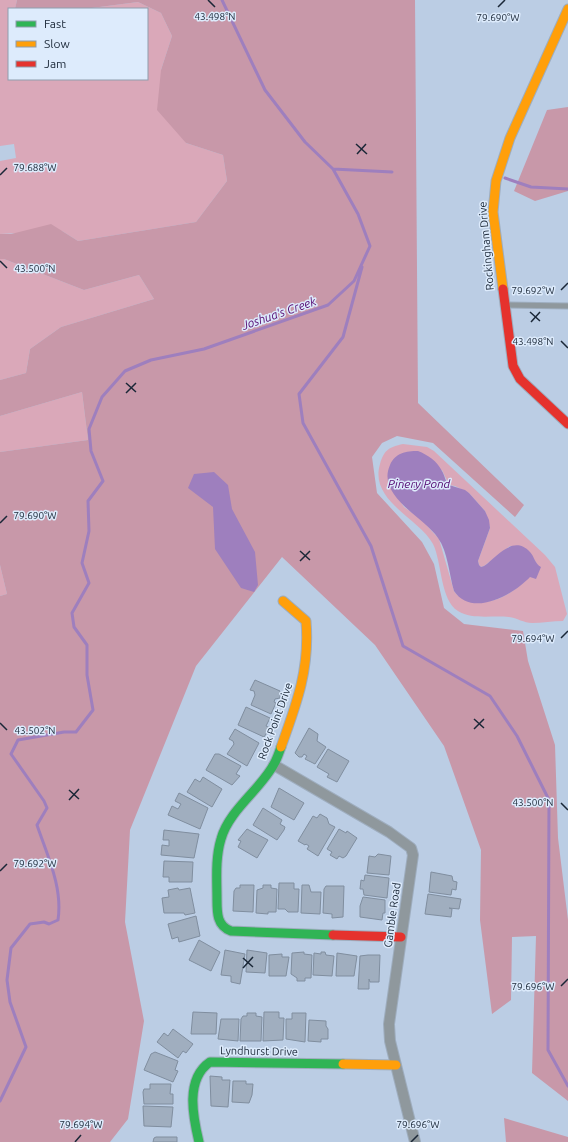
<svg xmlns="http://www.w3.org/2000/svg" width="568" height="1142" font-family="Ubuntu,sans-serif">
<rect width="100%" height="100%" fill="#bbcde4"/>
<path fill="#daa8b9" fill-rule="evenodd" d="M0,0h17l-2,9h-6v70h138v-70h-63l54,-7 23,11 11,23 -11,34 25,73 37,12 4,26 -31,41 -118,19 -16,-10 -62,3v-73l16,-3 -2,-14 -14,2z
M0,259h4l80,31 55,-15 15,24 -93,28 -31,22 -4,24 -26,7z
M82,392l6,48 -88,12v-36z
M403,444l24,3 7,4 111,104 10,12 12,47 -4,7c-10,0 -21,2 -31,2 -8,0 -15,-5 -23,-6 -17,-2 -36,3 -51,-6 -18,-11 -16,-49 -25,-67 -14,-26 -64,-43 -53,-80 4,-14 9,-17 23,-20zM442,470l7,15 6,1 14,7 16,18 5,17 -12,33 1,4 2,2 3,-1 26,-20c15,0 21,7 28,20 -14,20 -43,43 -68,34 -8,-2 -12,-3 -16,-9l-15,-52 -18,-20 -17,-12 -16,-25z
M0,565l7,29 -7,2z"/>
<path fill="#c898a9" d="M17,0h398l3,403 106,102 -9,12 -82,-74 -36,-7 -15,7 -10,14 5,36 45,49 12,22 10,44 20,16 59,7 5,30 27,84 3,93 10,82v181l-36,-28 4,-137 -24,1 -1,63 -19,14 -12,-94 1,-70 -37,-104 -69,-101 -93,-88 -86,109 -66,164 -5,92 19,99 -16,98 -18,23h-110v-546l7,-2 -7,-29v-113l88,-12 -6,-48 -82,24v-36l26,-7 4,-24 31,-22 93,-28 -15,-24 -55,15 -80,-31h-4v-25h11l40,-10 27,17 118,-19 31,-41 -4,-26 -37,-12 -29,-33 4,-40 11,-34 -11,-23 -23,-11 -54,7h-69z
M568,107v84l-33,10 -21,-10 33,-81z
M504,1118l64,19v5h-62z"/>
<path fill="#9e7fbe" d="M418,451c10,4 19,10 24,20 3,5 3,10 7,14l16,5 4,3 16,18 4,9 1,8 -12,33 1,4 2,2 3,-1c13,-9 29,-32 46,-14 4,4 5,12 11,15l-5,12 -6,-2c-17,18 -58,41 -76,14 -5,-17 -6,-39 -16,-53 -14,-21 -62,-42 -48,-73 5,-12 16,-14 28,-14z
M214,472l14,13 4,24 23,43 3,33 -4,7 -13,-4 -26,-39 -2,-42 -25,-19 6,-14z"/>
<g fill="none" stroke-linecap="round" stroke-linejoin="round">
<path stroke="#9e7fbe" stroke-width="3" d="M333,169l59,3
M505,178l26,9 37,2
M362,267l-19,70 -44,57 4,29 68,123 32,100 87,50 27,40 32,64 -1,250 20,36
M0,1101l26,-54 -16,-45 -3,-22 4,-32 19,-24 14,-2 5,2 9,-4c5,-33 -11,-65 -21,-95l10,-17 -3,-7 -33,-47 7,-14 46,-8h12l17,-22 -6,-35v-30l-13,-18 -2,-14 17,-30 -7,-20 7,-32 -1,-30 15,-20 -12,-30 -2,-22 13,-32 23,-26 26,-11 53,-11 124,-44 26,-24 16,-35 -12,-32 -25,-45 -28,-27 -40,-52 -43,-90"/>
</g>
<path fill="#a0aebf" stroke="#808e9f" d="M255,680l25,11v7l-5,1 -1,3 2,1 -5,11 -20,-9 4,-10 -1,-4 -4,-1z
M246,707l24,11 -4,8 4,2 -6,9 -26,-12z
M309,728l9,6 -1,7 9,6 -11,17 -10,-5 2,-3 -3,-2 -2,3h-3l-4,-4z
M235,729l24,14 -12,23 -20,-12 7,-10 -1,-3 -4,-2z
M328,749l21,12 -12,21 -10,-5 2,-3 -12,-7z
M215,754h4l22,12 -5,8 4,2 -8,9 -26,-15z
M203,777l19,12 -10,18 -25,-15 8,-13 5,3z
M279,788l25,15 -10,17 -23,-13z
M179,793l29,15 -8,21 -32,-14 4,-9 6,3 3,-5 -6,-3z
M263,808l19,12 -2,4 5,3 -1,3 -7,10 -24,-15z
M320,814l7,4 2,6 6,3 -17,29 -11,-7 2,-3 -3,-2 -1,1 -7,-4 15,-25 4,2z
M247,829l21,11 -11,18 -19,-11 3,-6 -3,-1z
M339,829l7,4 1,-2 10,7 -11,18 -3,2 -4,-2 -2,3 -7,-4 2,-3 -5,-3z
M164,830l35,4 -5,24 -33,-3 1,-10 7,1v-6h-6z
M378,854l13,2 -2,19 -22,-2 2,-17 6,1z
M164,861l29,1 -1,20h-23v-5h-6z
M431,872l21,4 1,5 4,1 -1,8 -4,-1 -1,6 -22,-3z
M365,875l24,3 -2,20 -23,-3 -1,-6h-3l1,-9 3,1z
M279,883h15v6h5l-1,23h-10l-3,-3h-7z
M240,885h14l-1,27 -20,-1 1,-20 2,-3h4z
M263,885h8v3l6,1 -1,23h-8v2l-12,-1 1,-23 6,-2z
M302,885h7l2,7h10l-1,22 -19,-1z
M326,886h18l-1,31 -11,1v-4l-9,-1 1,-24z
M178,888l1,2 11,-2 5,25 -10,2 -1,-2h-20l-2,-15 7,-1 -1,-7z
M428,894l33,5 -2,10 -10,-1 3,1 -1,8 -26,-3z
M363,897l22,3v13h-2l-1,7 -22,-3v-11z
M196,916l4,20 -21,6 -1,-5 -6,2 -4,-15z
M199,940l21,12 -9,19 -22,-11z
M225,950l20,4 -5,30 -9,-2v-6l-10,-1z
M247,950l20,3 -2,20 -19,-1z
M304,952v2l8,1 -1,23h-6v3h-8v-3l-6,-4 1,-21z
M321,952h4l1,3 8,1 -2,20 -19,-1 1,-22 7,1z
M337,953l20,3 -3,20h-18z
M282,954v3h7l-3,19h-17v-21z
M368,955h12l-1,27h-9l-1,-3v10h-11l2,-33z
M193,1012l24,1 -1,21h-25z
M264,1012h15v6h5l-1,22 -20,1z
M247,1013h9v3l6,1 -1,24h-21l1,-22 2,-3h4z
M292,1013h14l-1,29 -19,-3v-20h6z
M221,1019h18l-1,22 -20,-2z
M309,1020l17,1v5l2,3v10h-7v3l-13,-1z
M173,1029l20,15 -7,9 -3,-2 -5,7 -21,-16 7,-9 4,3z
M155,1052l23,9 -3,9 3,1 -5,11 -29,-12 7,-16z
M210,1076l12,1v3h8l-2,27 -17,-1z
M233,1081h13v3h7l-1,11 -3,8 -17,-1z
M150,1084h21l-1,10h3v10h-29l-1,-12 1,-3h6z
M143,1106l30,1 -2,20 -27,-1z
M156,1137h21v5h-24l1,-4z"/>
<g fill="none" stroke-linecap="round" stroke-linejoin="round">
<defs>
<path id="lane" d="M505,305l63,1"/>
<path id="street" d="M274,765l115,67 22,16 2,7 -24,169 1,17 25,101"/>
<path id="fast" d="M281,747c-2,6 -4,12 -7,17 -13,25 -45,46 -53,75 -6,20 -4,41 -4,61 0,13 0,26 14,31l102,4
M199,1142c-6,-25 -14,-63 11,-80l133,2"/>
<path id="slow" d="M503,289l-10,-77 3,-31 14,-43 58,-129
M281,747c16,-44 29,-79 25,-126l-23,-20
M343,1064l53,1"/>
<path id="jam" d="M503,289l10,77 7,13 48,45
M333,935l68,2"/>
</defs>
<use href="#lane" stroke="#9eadbe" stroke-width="7"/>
<use href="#street" stroke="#9eadbe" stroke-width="12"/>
<use href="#fast" stroke="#9eadbe" stroke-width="11"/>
<use href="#slow" stroke="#9eadbe" stroke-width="11"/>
<use href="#jam" stroke="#9eadbe" stroke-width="11"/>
<use href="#lane" stroke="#8f989d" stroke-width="5"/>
<use href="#street" stroke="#8f989d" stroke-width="10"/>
<use href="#fast" stroke="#30b455" stroke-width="9"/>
<use href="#slow" stroke="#ff9f0a" stroke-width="9"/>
<use href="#jam" stroke="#e5322d" stroke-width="9"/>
</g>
<path fill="none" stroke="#1a2737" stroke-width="1.5" d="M208,0l7,7M498,7l7,-7M356,144l11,10M357,154l9,-10M0,175l7,-7M0,261l7,7M561,290l7,-7M530,312l10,9M531,322l9,-10M561,341l7,7M126,383l10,9M126,393l10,-10M0,523l7,-7M300,551l10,9M300,561l10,-10M561,638l7,-7M474,719l10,9M0,723l7,7M474,729l10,-10M69,790l10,9M69,800l10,-11M561,803l7,7M0,871l7,-7M243,958l10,9M243,968l10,-11M561,986l7,-7M75,1142l6,-7M411,1142l7,-7"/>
<g text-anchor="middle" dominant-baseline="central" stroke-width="3" stroke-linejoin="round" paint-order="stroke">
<g font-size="11" fill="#1a2737" stroke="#ddebfc">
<text transform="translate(486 246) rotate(-95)">Rockingham Drive</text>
<text transform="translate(275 721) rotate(-70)">Rock Point Drive</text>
<text transform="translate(392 915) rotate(-82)">Gamble Road</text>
<text transform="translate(259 1051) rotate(1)">Lyndhurst Drive</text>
</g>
<g font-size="12" font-style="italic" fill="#540770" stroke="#ddebfc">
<text transform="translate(279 313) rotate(-19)">Joshua's Creek</text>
<text x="419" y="483">Pinery Pond</text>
</g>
</g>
<g font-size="10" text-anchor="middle" fill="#1a2737" stroke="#ddebfc" stroke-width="3" stroke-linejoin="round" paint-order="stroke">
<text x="215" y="20">43.498°N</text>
<text x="498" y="21">79.690°W</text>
<text x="35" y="171">79.688°W</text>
<text x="35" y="272">43.500°N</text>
<text x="533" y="294">79.692°W</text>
<text x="533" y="345">43.498°N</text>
<text x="35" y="519">79.690°W</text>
<text x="533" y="642">79.694°W</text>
<text x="35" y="734">43.502°N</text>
<text x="533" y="806">43.500°N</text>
<text x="35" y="867">79.692°W</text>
<text x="533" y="990">79.696°W</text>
<text x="81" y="1128">79.694°W</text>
<text x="418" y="1128">79.696°W</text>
</g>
<rect x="8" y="8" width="140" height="72" fill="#ddebfc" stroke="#8f9dad"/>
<rect x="16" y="21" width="20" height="6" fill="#30b455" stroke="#8f9dad"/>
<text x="44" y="28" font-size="12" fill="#1a2737">Fast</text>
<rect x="16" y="41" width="20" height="6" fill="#ff9f0a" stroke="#8f9dad"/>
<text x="44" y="48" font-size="12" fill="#1a2737">Slow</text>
<rect x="16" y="61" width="20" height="6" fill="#e5322d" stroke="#8f9dad"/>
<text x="44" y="68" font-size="12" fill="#1a2737">Jam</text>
</svg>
